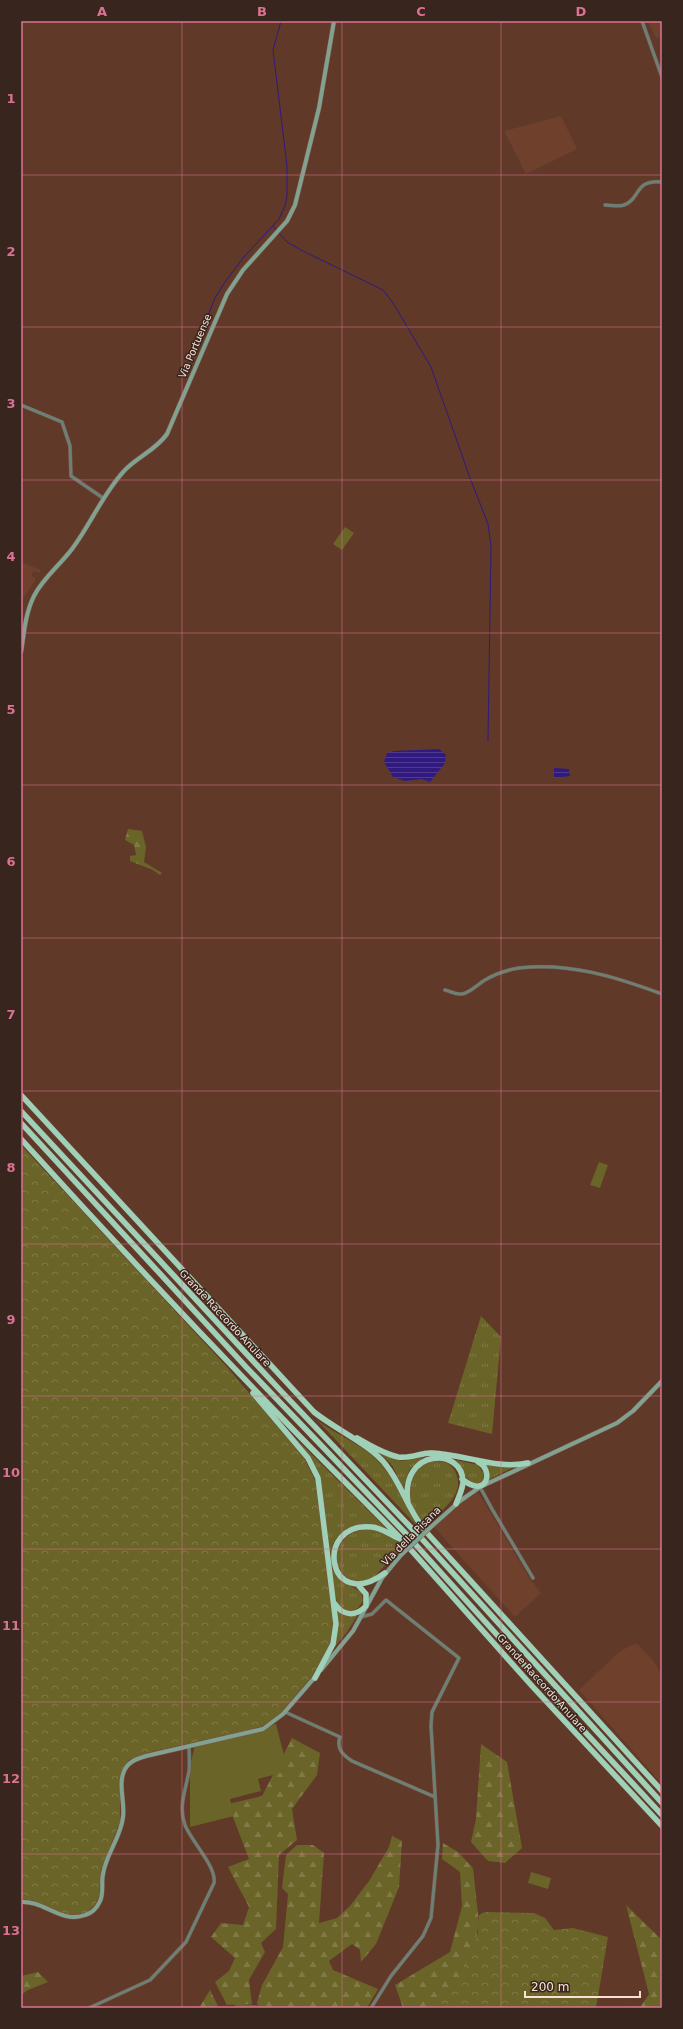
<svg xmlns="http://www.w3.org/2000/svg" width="683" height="2029" font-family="'DejaVu Sans',sans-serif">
<defs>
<pattern id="grass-tufts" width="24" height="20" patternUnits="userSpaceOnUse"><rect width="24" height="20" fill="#6a6428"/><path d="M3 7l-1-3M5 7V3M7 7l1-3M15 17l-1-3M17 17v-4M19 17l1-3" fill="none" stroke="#807a46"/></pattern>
<pattern id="forest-firs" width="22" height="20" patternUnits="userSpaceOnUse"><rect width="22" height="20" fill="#6a6428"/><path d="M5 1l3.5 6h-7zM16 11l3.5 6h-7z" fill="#807a46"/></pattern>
<pattern id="park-crowns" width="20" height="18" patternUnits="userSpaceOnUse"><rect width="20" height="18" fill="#6a6428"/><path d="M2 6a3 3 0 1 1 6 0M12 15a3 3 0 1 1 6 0" fill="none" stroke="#807a46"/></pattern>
<pattern id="water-rules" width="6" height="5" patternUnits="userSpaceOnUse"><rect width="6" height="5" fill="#301a7f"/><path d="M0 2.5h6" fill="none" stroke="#4f3b90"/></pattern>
</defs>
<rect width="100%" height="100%" fill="#603928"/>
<path fill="#6f412d" d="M648,21h14v16l-6,1z
M561,116l16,33 -51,25 -22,-43z
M21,562l20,8 -1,3 -6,-2 -3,4 5,4 -15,23z
M478,1492l52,87 11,14 -26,24 -81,-90 29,-25z
M637,1644l16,16 9,15v109l-83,-94 39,-37 11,-7z"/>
<path fill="url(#grass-tufts)" d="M481,1316l20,21 -9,97 -44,-11z
M316,1419c19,16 45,24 62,42 18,18 26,45 40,66z
M290,1433l96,95c-23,-9 -55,1 -56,29l-9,-75c-6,-20 -18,-34 -31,-49z
M381,1454l21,7 22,-4 -14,12 -7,19 -11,-23z
M447,1458l31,7 6,9 -2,9 -5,3c-12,-8 -20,-19 -30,-28z
M428,1461c11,0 21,-1 27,10 12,24 -14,40 -30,54 -14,-13 -21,-33 -11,-51 2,-5 10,-9 14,-13z
M483,1463l29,5 -24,12z
M368,1529c15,1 24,8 35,17l-30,32 -14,4 -12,-3 -6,-6 -6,-17c8,-18 12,-24 33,-27z
M332,1568l8,12 21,12 2,9 -5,7c-25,14 -24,-25 -26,-40z
M337,1611l8,5h12l-10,16 -13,16 4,-18z"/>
<path fill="url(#forest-firs)" d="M128,829l14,2 4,16 -2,15 18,11 -2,2 -7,-5 -23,-9v-5l6,-1 -2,-10 -9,-5z
M292,1738l28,15 -3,22 -25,34 5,31 -18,15 -3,74 -15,14 4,9 -16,28 3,24 -25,1 -12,-23 14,-11 6,-13 -24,-21 10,-14 22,2 6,-18 -21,-40 21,-8 -21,-55 34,-8z
M481,1744l26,18 15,86 -17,15 -17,-2 -17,-19 5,-23z
M392,1836l10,5 -3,46 -23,57 -15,18 -1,-12 -8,-6 -23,17 4,9 45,19 -11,19h-108l-2,-5 5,-18 21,-38 5,-53 -6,-6 4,-33 11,-10h16l11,8 -5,70 18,-5 13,-12 19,-25 20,-34z
M443,1843l15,9 15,16 6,55 -10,54 -23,31h-43l-8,-23 55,-33 12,-46 -2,-34 -18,-13z
M626,1905l36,35v68l-39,-1 18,-1 8,-12z
M38,1972l10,10 -20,8 -7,5v-19z
M210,1990l9,18h-20z"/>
<path fill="url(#park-crowns)" d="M21,1145l206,222 77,91 13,26 17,138 -5,26 -15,26 -35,41 -18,12 -114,26 -18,7 -6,8 -3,10v44l-19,48 -2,26 -4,9 -8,7 -11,3 -15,-2 -29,-13h-11z
M485,1912l49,1 11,5 9,12 19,-2 35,9 -12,71h-165v-9l12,-4 19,-16 6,-24 10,-22 1,-18z
M236,2003l37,4v1h-39z"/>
<path fill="#6a6428" d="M345,527l9,6 -12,17 -9,-6z
M599,1162l9,3 -8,23 -10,-3z
M276,1724l12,47 -30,8 3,12 -31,8 4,17 -44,11v-61l5,-21z
M531,1872l20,6 -3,11 -20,-6z"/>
<path fill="url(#water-rules)" d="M439,749l7,6 -1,8 -15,19 -8,-3 -17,2 -12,-4 -9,-15 3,-9 7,-2z
M554,768l15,1 1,7 -16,2z"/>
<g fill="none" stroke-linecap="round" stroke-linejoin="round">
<path stroke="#301a7f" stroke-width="1" d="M273,226l3,4
M278,232l9,10 16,9 80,39 10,13 38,64 39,111 18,46 3,22 -3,195
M191,345l11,-15 13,-32 10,-16 18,-24 36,-39 6,-13 2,-10v-30l-14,-116 8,-29"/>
<defs>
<path id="street" d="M642,21l20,56
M605,205c6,0 14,2 19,0 17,-6 10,-26 38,-23
M21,405l41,17 8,24 1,30 32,22
M445,990c5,1 11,5 17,4 8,-1 16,-10 23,-14 10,-6 22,-10 34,-12 50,-6 97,9 143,26
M480,1487l12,22 41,69
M361,1617l11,-3 14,-14 73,58 -27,54 -1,14 7,119 -7,73 -8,18 -32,40 -20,32
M285,1712l55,25c-4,12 3,18 12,24l83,36
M89,2008l61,-28 36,-38 28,-59c3,-16 -23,-42 -29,-58 -7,-18 1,-36 4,-54 1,-9 0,-17 0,-25"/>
<path id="secondary" d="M21,652c3,-18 4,-38 13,-56 9,-18 26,-31 38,-47 19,-25 30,-54 52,-78 13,-14 32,-21 43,-37l60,-140 16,-24 44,-49 8,-16 24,-97 15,-87
M432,1526l28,-25 20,-14 137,-64 16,-12 29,-30
M321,1670l32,-39 29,-53 19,-23
M21,1902c23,-2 40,22 64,13 7,-2 12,-7 15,-14 4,-8 1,-18 3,-27 3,-20 18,-37 20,-57 2,-15 -5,-32 1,-46 4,-9 12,-12 22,-15l117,-27 20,-15 32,-37"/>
<path id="highway" d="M21,1095l293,317c21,17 57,33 72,53 16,20 22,45 38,64
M21,1111l259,279 138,145
M21,1123l226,245 165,172
M21,1139c85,94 172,187 261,279 41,43 84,84 125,127
M253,1393l55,65 10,20 18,146 -3,20 -18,34
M357,1438c12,7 27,16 41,19 12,2 22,-4 33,-4 33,1 65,17 97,10
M462,1479c26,21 32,-10 16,-17
M408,1503c-9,-55 56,-57 55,-20 -1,7 -4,14 -7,21
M428,1534l234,257
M422,1539l240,264
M416,1545l156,173 90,97
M411,1550l121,136 130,140
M385,1573c-58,42 -72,-52 -13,-46 11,1 18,8 28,12
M335,1604c8,12 21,13 31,2v-12l-8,-9"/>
</defs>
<use href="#street" stroke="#7c5748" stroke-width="4"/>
<use href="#secondary" stroke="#7c5748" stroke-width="5"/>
<use href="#highway" stroke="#7c5748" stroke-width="6"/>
<use href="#street" stroke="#6c8076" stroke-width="3"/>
<use href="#secondary" stroke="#81a191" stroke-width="4"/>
<use href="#highway" stroke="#9fd0b8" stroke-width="5.5"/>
<defs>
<path id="secondary-bridge" d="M401,1555l31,-29"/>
</defs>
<use href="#secondary-bridge" stroke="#7c5748" stroke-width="5" stroke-linecap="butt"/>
<use href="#secondary-bridge" stroke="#81a191" stroke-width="4"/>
</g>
<path fill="none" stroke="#db7293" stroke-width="1" stroke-opacity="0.55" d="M182,21v1987M342,21v1987M501,21v1987M21,175h641M21,327h641M21,480h641M21,633h641M21,785h641M21,938h641M21,1091h641M21,1244h641M21,1396h641M21,1549h641M21,1702h641M21,1854h641"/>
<g text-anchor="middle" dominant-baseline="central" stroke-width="3" stroke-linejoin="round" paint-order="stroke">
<g font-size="10" fill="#fae1d7" stroke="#38261e">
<text transform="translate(195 346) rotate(-67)">Via Portuense</text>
<text transform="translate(225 1318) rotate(47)">Grande Raccordo Anulare</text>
<text transform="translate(411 1536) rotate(-45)">Via della Pisana</text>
<text transform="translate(542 1683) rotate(48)">Grande Raccordo Anulare</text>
</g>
</g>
<rect width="683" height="2029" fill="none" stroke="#38261e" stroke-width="44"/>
<path d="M525 1991v6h115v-6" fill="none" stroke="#fae1d7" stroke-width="2"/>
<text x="531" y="1991" font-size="12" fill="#fae1d7" stroke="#38261e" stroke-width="3" paint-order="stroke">200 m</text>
<rect x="22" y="22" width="639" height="1985" fill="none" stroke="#db7293" stroke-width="1.5"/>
<g font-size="13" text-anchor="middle" font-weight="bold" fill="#db7293">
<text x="102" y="16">A</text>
<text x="262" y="16">B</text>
<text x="421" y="16">C</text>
<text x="581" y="16">D</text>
<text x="11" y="103">1</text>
<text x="11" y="256">2</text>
<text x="11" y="408">3</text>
<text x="11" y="561">4</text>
<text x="11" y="714">5</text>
<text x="11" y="866">6</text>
<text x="11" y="1019">7</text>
<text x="11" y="1172">8</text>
<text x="11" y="1324">9</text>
<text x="11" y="1477">10</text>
<text x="11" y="1630">11</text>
<text x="11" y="1783">12</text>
<text x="11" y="1935">13</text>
</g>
</svg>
